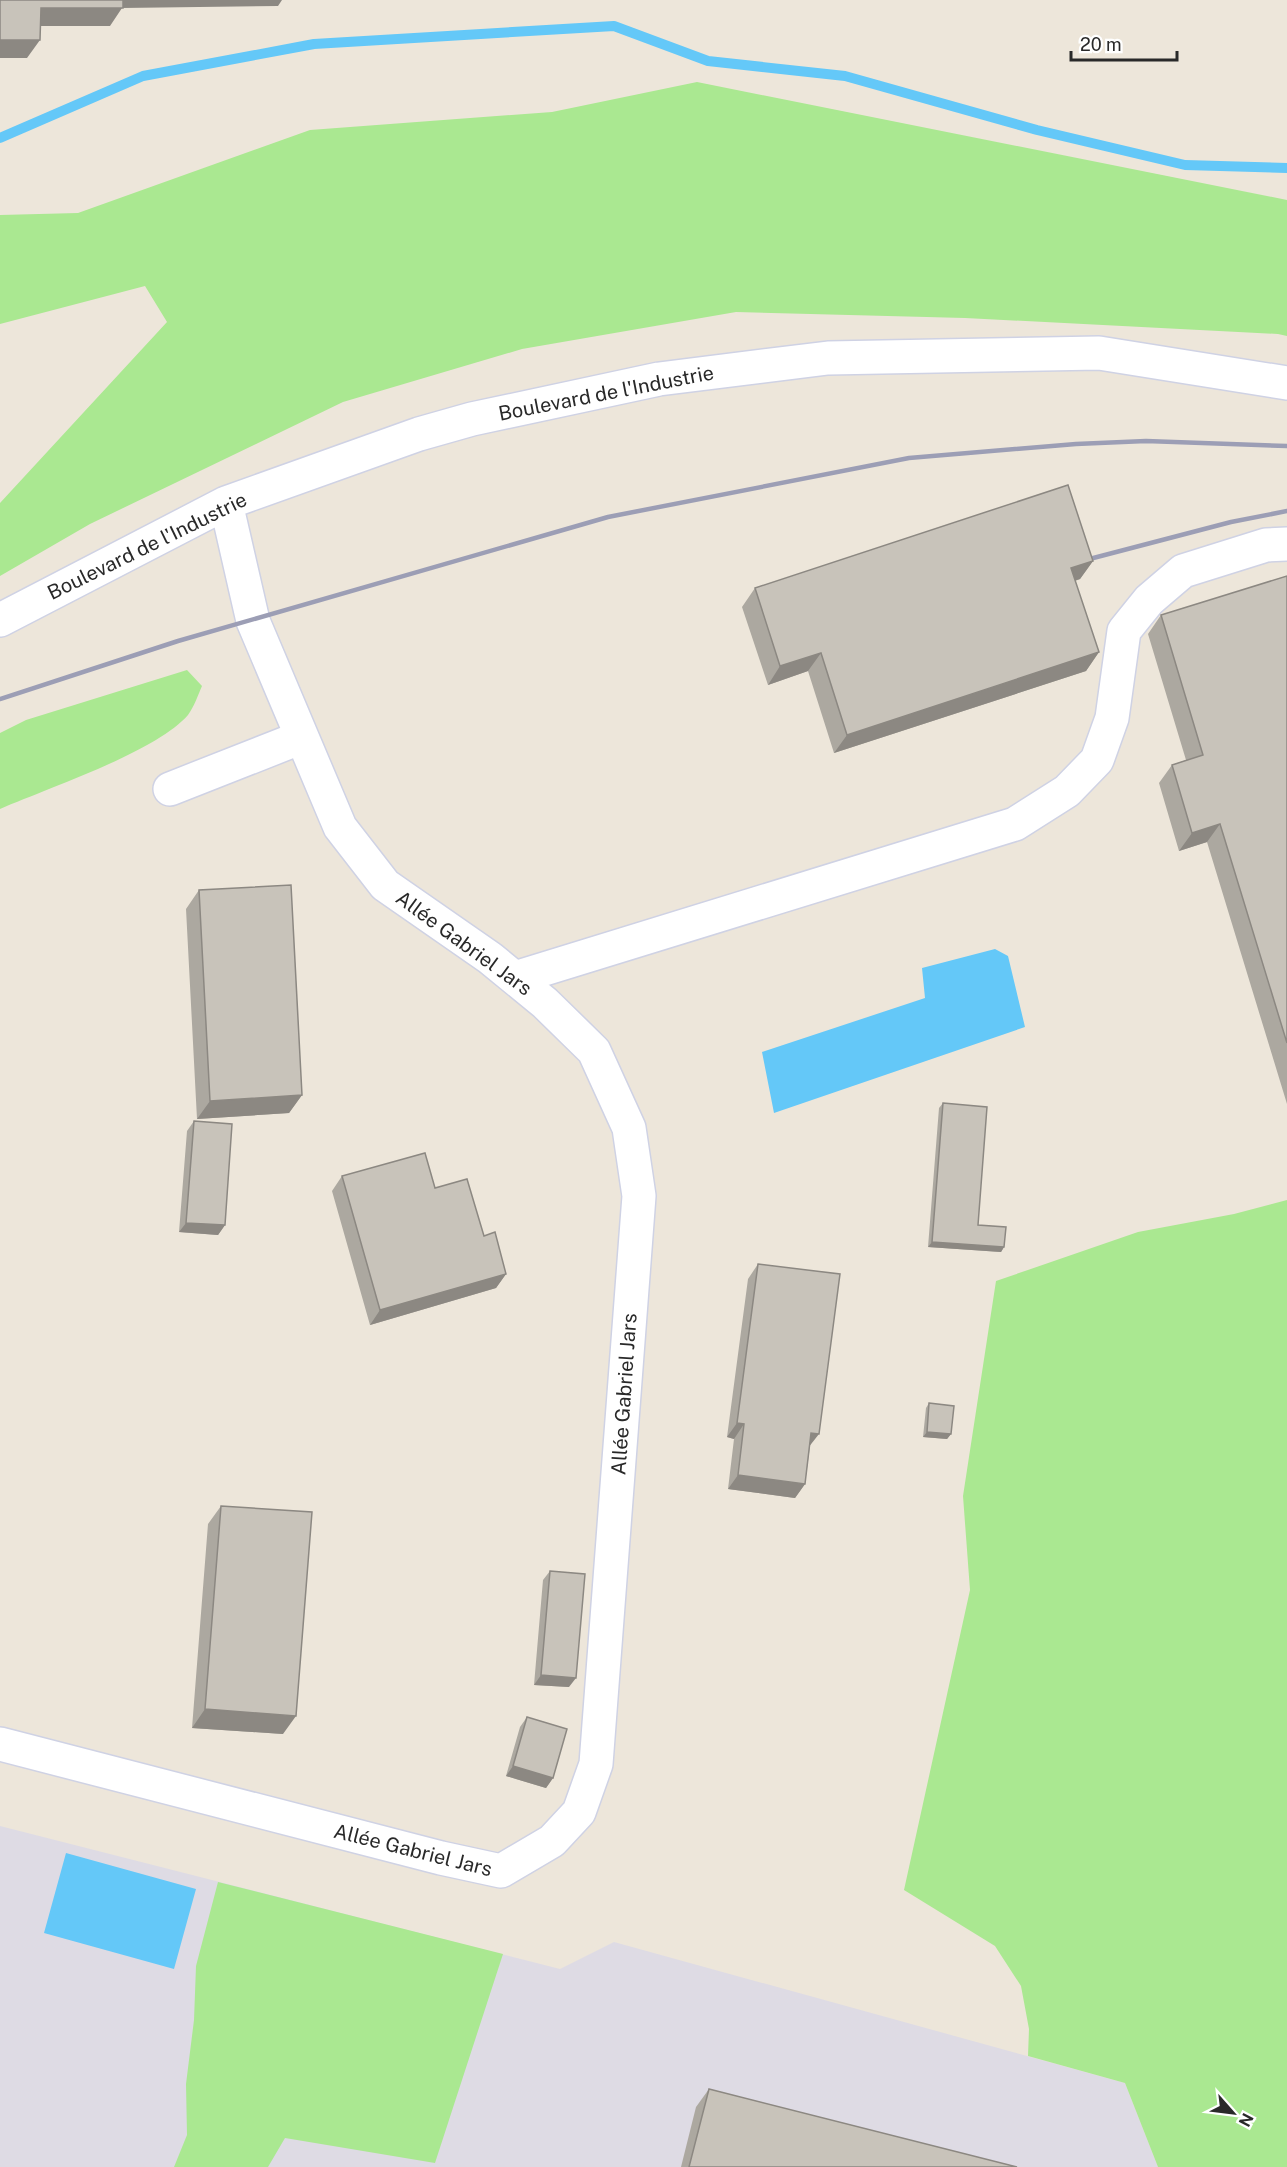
<svg xmlns="http://www.w3.org/2000/svg" width="1287" height="2167" font-family="'Public Sans',sans-serif">
<rect width="100%" height="100%" fill="#ede6da"/>
<path fill="#dedbe4" d="M0,1826l560,143 54,-27 511,141 33,84h-1158z"/>
<path fill="#aae891" d="M697,82l590,118v136l-9,-2 -313,-16 -229,-6 -214,37 -179,53 -253,122 -90,52v-73l167,-181 -22,-36 -145,38v-109l78,-2 232,-83 242,-18z
M187,670l15,16c-4,9 -8,21 -14,29 -32,37 -140,73 -188,94v-76l26,-13z
M1287,1200v967h-129l-33,-84 -97,-27 1,-27 -8,-43 -26,-40 -91,-56 66,-300 -7,-94 33,-215 142,-49 96,-18z
M218,1882l285,72 -68,209 -150,-25 -17,29h-94l13,-32 -1,-51 8,-64 2,-54z"/>
<path fill="#64c8f8" d="M995,949l13,7 17,71 -251,86 -12,-61 163,-54 -3,-30z
M66,1853l130,36 -22,80 -130,-36z"/>
<g fill="none" stroke-linecap="round" stroke-linejoin="round">
<path stroke="#64c8f8" stroke-width="10" d="M0,138l143,-62 171,-32 300,-18 94,35 137,15 192,54 148,35 102,3"/>
<defs>
<path id="minor" d="M0,620l226,-117 193,-69 53,-15 187,-40 169,-21 271,-5 188,30
M170,789l132,-52
M515,978l500,-154 52,-33 30,-31 15,-42 12,-87 25,-31 34,-29 83,-26 21,-1
M0,1744l441,114 60,13 51,-30 27,-29 17,-48 43,-568 -10,-68 -35,-77 -49,-48 -55,-45 -105,-73 -45,-58 -87,-206 -27,-118"/>
</defs>
<use href="#minor" stroke="#cfd2e4" stroke-width="36"/>
<use href="#minor" stroke="#fff" stroke-width="33"/>
<path stroke="#9c9eb5" stroke-width="4.5" d="M1078,562l153,-40 56,-11
M0,699l178,-58 430,-124 301,-59 167,-14 70,-3 141,5"/>
</g>
<path fill="#aca8a0" d="M1093,561l-13,18 -5,2 24,71 -13,19 -252,82 -26,-82 -40,14 -26,-78 13,-19z
M1287,576v528l-80,-262 -28,9 -20,-68 13,-18 14,-5 -38,-126 13,-19z
M199,890l103,205 -13,18 -92,6 -11,-210z
M943,1103l35,122 26,22 -3,5 -73,-5 11,-139z
M194,1121l31,104 -7,10 -39,-3 8,-101z
M342,1176l93,12 49,48 22,38 -10,14 -126,37 -38,-134z
M758,1264l52,182 -5,38 -10,14 -67,-9 6,-50 -7,-2 21,-158z
M929,1403l22,31 -4,5 -24,-2 3,-29z
M221,1506l62,228 -91,-6 16,-204z
M550,1571l19,116 -35,-2 9,-105z
M527,1717l26,61 -7,10 -40,-12 14,-49z
M709,2089l308,78h-336l15,-60z"/>
<path fill="#8c8882" d="M116,0h166l-4,6 -156,2 -12,18h-82l13,-18z
M0,40h40l-13,18h-27z
M1093,561l-13,18 -22,7 13,-18z
M1099,652l-13,19 -252,82 13,-18z
M821,653l-13,18 -40,14 12,-19z
M1220,824l-13,18 -28,9 13,-18z
M302,1095l-13,18 -92,6 13,-18z
M186,1223l39,2 -7,10 -39,-3z
M932,1242l72,5 -3,5 -73,-5z
M506,1274l-10,14 -126,37 10,-15z
M737,1423l7,1 -10,15 -7,-2z
M927,1432l24,2 -4,5 -24,-2z
M811,1433l8,1 -11,14z
M738,1475l67,9 -10,14 -67,-9z
M541,1675l35,3 -7,9 -35,-2z
M205,1709l91,7 -13,18 -91,-6z
M513,1766l40,12 -7,10 -40,-12z"/>
<path fill="#c8c3ba" stroke="#8c8882" stroke-width="1.5" d="M0,0h123v8h-82l-1,32h-40z
M1068,485l25,76 -22,7 28,84 -252,83 -26,-82 -41,13 -25,-78z
M1287,576v467l-67,-219 -28,9 -20,-68 31,-10 -42,-140z
M291,885l11,210 -92,6 -11,-211z
M943,1103l44,4 -9,118 28,2 -2,20 -72,-5z
M194,1121l38,3 -7,101 -39,-2z
M425,1153l10,35 32,-9 17,57 11,-4 11,42 -126,36 -38,-134z
M758,1264l82,10 -21,160 -8,-1 -6,51 -67,-9 6,-51 -7,-1z
M929,1403l25,3 -3,28 -24,-2z
M221,1506l91,6 -16,204 -91,-7z
M550,1571l35,3 -9,104 -35,-3z
M527,1717l40,12 -14,49 -40,-12z
M709,2089l308,78h-328z"/>
<g text-anchor="middle" dominant-baseline="central" stroke-width="4.5" stroke-linejoin="round" paint-order="stroke">
<g font-size="20" fill="#292929" stroke="#fff">
<text transform="translate(606 393) rotate(-11)">Boulevard de l'Industrie</text>
<text transform="translate(147 546) rotate(-26)">Boulevard de l'Industrie</text>
<text transform="translate(464 943) rotate(36)">Allée Gabriel Jars</text>
<text transform="translate(624 1394) rotate(-86)">Allée Gabriel Jars</text>
<text transform="translate(413 1850) rotate(14)">Allée Gabriel Jars</text>
</g>
</g>
<g transform="translate(1233 2113) rotate(118)" stroke="#ffffff" stroke-width="4.5" paint-order="stroke">
<path d="M0-4.5L10 22L0 15L-10 22Z" fill="#292929"/>
<text y="-9" font-size="16" font-weight="bold" text-anchor="middle" fill="#292929">N</text>
</g>
<path d="M1071 51v9h106v-9" fill="none" stroke="#292929" stroke-width="3"/>
<text x="1080" y="51" font-size="18" fill="#292929" stroke="#ffffff" stroke-width="4.5" paint-order="stroke">20 m</text>
</svg>
